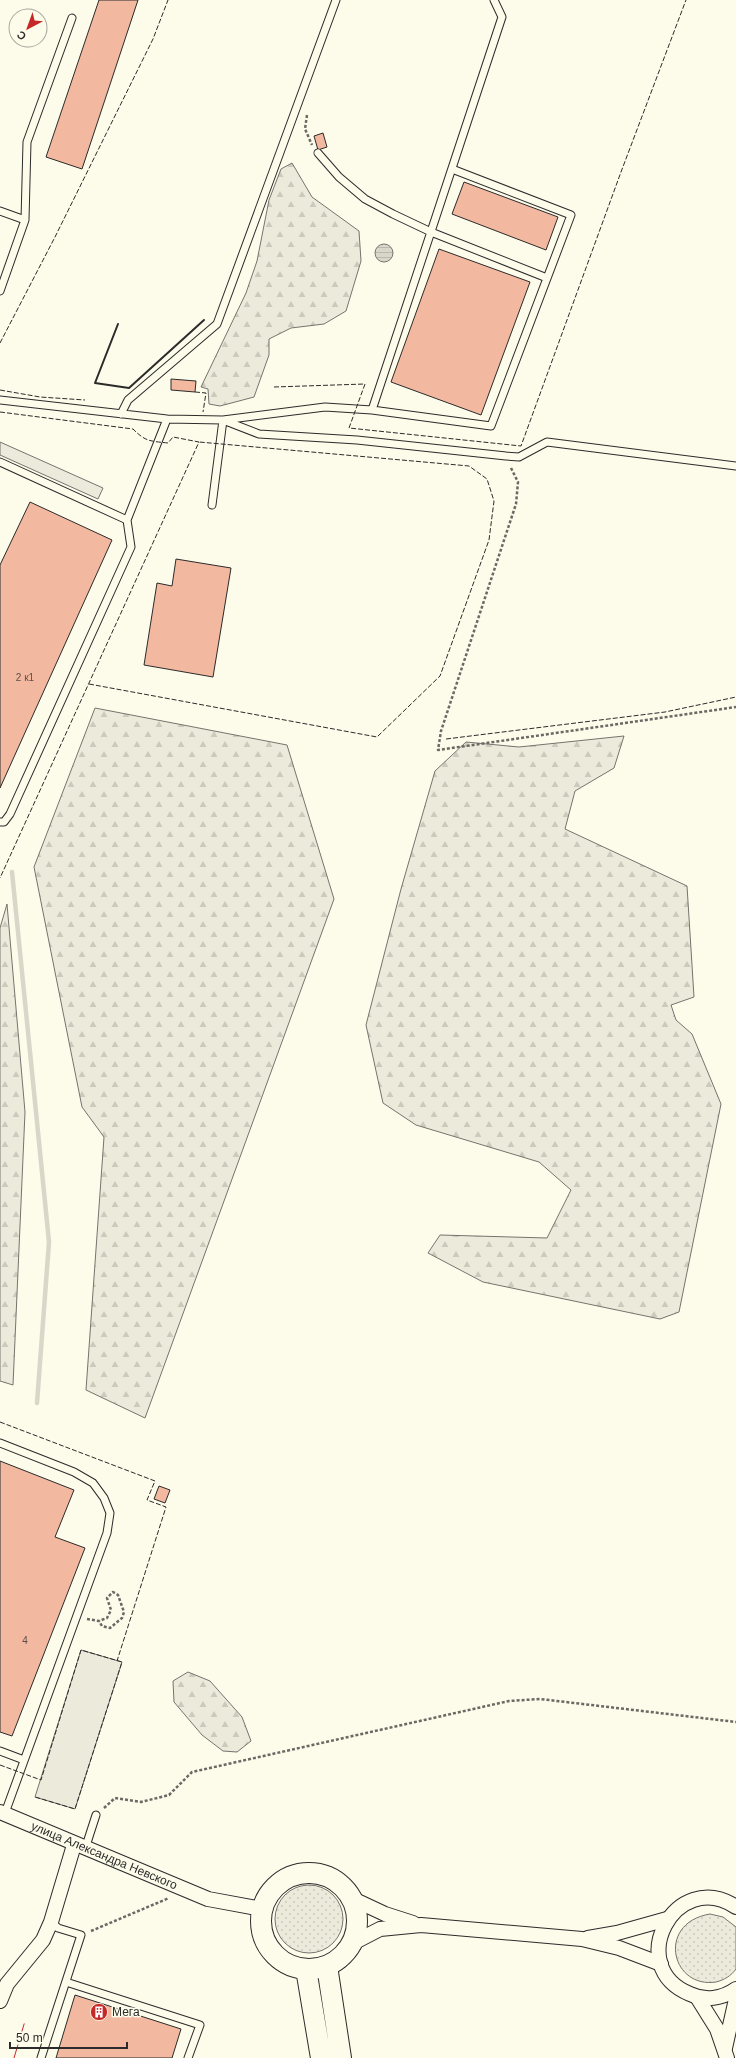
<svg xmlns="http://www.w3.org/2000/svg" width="736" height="2058" font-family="Arial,sans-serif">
<defs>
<pattern id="grass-dots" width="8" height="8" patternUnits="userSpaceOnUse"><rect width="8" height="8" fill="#ecebdb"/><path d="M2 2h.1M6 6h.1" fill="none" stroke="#cbcabc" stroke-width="1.8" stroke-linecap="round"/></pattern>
<pattern id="forest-firs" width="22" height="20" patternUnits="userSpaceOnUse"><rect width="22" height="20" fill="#ecebdb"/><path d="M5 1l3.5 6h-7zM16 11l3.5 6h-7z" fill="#cbcabc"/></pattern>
<pattern id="water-rules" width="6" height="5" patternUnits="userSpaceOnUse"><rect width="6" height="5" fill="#d8d7c9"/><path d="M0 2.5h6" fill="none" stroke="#bab9ad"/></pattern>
</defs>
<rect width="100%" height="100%" fill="#fdfbea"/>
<path fill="url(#grass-dots)" stroke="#74746e" d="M275 1919a34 34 0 1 1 68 0a34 34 0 1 1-68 0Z
M710,1914l13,3 13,10v42c-5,7 -12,11 -20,13 -45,7 -60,-59 -6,-68z"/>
<path fill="url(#forest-firs)" stroke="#74746e" d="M292,163l20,34 47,34 2,30 -15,50 -22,13 -33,4 -22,11v16l-15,42 -34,9 -11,-2 -1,-15 -7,-2 45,-94 11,-32 12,-61 12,-31z
M95,708l192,37 47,154 -189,519 -59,-28 18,-253 -22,-30 -48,-240z
M624,736l-10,32 -39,23 -10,38 122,57 7,111 -23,8 5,15 16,14 29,70 -42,208 -19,7 -177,-37 -55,-29 12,-18 107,3 24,-48 -32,-28 -123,-37 -33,-22 -17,-78 35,-136 34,-118 31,-29 53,5z
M7,904l18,208 -12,273 -13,-4v-453z
M188,1672l22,9 32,36 9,24 -14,11 -14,-1 -21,-16 -28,-33 -1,-21z"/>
<path fill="#eceadb" stroke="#74746e" d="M0,442l103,46 -5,11 -98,-44z
M81,1650l41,12 -47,147 -40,-12z"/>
<path fill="url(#water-rules)" stroke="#74746e" d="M375 253a9 9 0 1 1 18 0a9 9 0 1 1-18 0Z"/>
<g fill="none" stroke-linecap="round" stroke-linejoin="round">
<path stroke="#d8d7c9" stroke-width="4.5" d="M12,872l37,370 -12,161"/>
</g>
<path fill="#f2b8a0" stroke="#2b2b2b" d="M99,0h39l-56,169 -36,-12z
M323,133l4,14 -9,3 -4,-14z
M464,182l94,35 -12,33 -94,-36z
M439,249l91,33 -49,133 -90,-33z
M171,379l25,2 -1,11 -24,-2z
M30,502l82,38 -112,248v-223z
M176,559l55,9 -18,109 -69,-12 13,-82 15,3z
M0,1461l74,29 -19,47 30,11 -73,188 -12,-4z
M159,1486l11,4 -5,13 -11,-4z
M75,1995l106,34 -9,29h-116z"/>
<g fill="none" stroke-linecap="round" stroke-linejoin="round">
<defs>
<path id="lane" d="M318,153l21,24 26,22 28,15 38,18 116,46
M0,211l25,9
M0,291l25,-71 2,-78 45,-124
M0,400l167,19 56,1 102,-13 47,3 130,-393 -8,-17
M372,410l119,16 80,-211 -119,-46
M121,414l7,-14 89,-76 119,-324
M0,462l127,58
M212,505l11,-85 36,14 98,6 149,16 13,1 28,-15 189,24
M0,822h4l6,-8 121,-267 -4,-27 40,-101
M0,1443l74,29 19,11 11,15 6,15 -3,20 -102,280
M0,1751l24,9
M85,1849l11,-34
M66,1982l134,43 -12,33
M41,2058l40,-123 -23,-7 -7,-6"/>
<g id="street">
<path id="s1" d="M0,1812l208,87 54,10"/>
<path d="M353,1899l32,15 28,9"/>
<path d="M736,1907c-61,-40 -113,60 -46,87 15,7 32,5 46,-5"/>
<path d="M588,1938l29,-5 50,-14"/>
<path d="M353,1943l27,-14 41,-4 161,14 37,9 42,16"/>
<path d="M697,1997l20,32 10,29"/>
<path d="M0,2001l7,-17 36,-44 8,-18 23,-77"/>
<path d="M725,2048l11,-49"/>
</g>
<path id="secondary" d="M261 1921a48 48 0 1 1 96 0a48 48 0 1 1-96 0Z
M327,1966l14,92
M306,1969l15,89"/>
</defs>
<use href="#lane" stroke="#2b2b2b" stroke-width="9"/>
<use href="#street" stroke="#2b2b2b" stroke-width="16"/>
<use href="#secondary" stroke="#2b2b2b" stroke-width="22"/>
<path stroke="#6a6964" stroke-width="2.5" stroke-dasharray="3 2" stroke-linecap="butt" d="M307,115l-2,14 7,16
M511,468l7,14 -2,22 -75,227 -3,19 298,-43
M87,1619l12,2 8,-3 4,-8 -4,-12 6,-6 5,3 6,17 -2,6 -12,10 -8,-2 -3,-5
M104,1808l11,-10 26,4 28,-7 23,-23 317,-71 31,-2 196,23
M91,1931l78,-33"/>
<use href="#lane" stroke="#fdfbea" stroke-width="7"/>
<use href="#street" stroke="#fdfbea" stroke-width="14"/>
<use href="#secondary" stroke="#fdfbea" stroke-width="20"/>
<path stroke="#2b2b2b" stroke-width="1" stroke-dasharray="5 2" stroke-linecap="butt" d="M0,343l55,-106 98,-198 15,-39
M274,387l91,-3 -16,44 172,18 100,-274 65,-172
M0,390l40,7 45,3
M195,392l11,1 -3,19
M0,412l133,17c13,13 17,12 35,14l5,-6 26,5 -199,436
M89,684l288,53 63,-61 49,-136 5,-39 -7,-22 -18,-13 -270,-24
M446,739l219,-27 71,-15
M0,1422l155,59 -8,19 19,7 -49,154
M0,1765l41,15 40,-130 41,12 -47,147 -40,-12"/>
<path stroke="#2b2b2b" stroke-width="2" d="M118,324l-23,59 34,5 75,-68"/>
<path stroke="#c62828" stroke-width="1" stroke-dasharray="14 3 2 3" stroke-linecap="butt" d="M14,2058l11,-37"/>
</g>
<defs>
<symbol id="building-disc" viewBox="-11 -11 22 22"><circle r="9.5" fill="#c62828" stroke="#fdfbea"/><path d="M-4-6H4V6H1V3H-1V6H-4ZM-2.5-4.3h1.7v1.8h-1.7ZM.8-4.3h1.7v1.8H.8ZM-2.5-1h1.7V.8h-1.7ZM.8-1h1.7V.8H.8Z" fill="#fff"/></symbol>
</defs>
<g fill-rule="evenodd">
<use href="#building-disc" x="89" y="2002" width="20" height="20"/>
</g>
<g text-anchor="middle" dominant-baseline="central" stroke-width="3" stroke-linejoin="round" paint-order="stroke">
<g font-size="10" fill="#5d4e48">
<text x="25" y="677">2 к1</text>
<text x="25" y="1640">4</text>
</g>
<g font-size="12" fill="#2b2b2b" stroke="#fdfbea">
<text stroke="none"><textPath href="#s1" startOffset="113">улица Александра Невского</textPath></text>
</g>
<g font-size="12" fill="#2b2b2b" stroke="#fdfbea" text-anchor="start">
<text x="112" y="2012">Мега</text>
</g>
</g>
<g transform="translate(28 28) rotate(221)"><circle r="19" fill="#fdfbea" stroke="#a9a89e"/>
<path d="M0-3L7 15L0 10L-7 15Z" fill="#c62828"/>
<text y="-6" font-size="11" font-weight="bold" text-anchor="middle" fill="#2b2b2b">С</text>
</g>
<path d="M10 2042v6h117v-6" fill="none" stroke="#2b2b2b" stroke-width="2"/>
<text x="16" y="2042" font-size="12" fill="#2b2b2b" stroke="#fdfbea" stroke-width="3" paint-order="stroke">50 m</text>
</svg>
